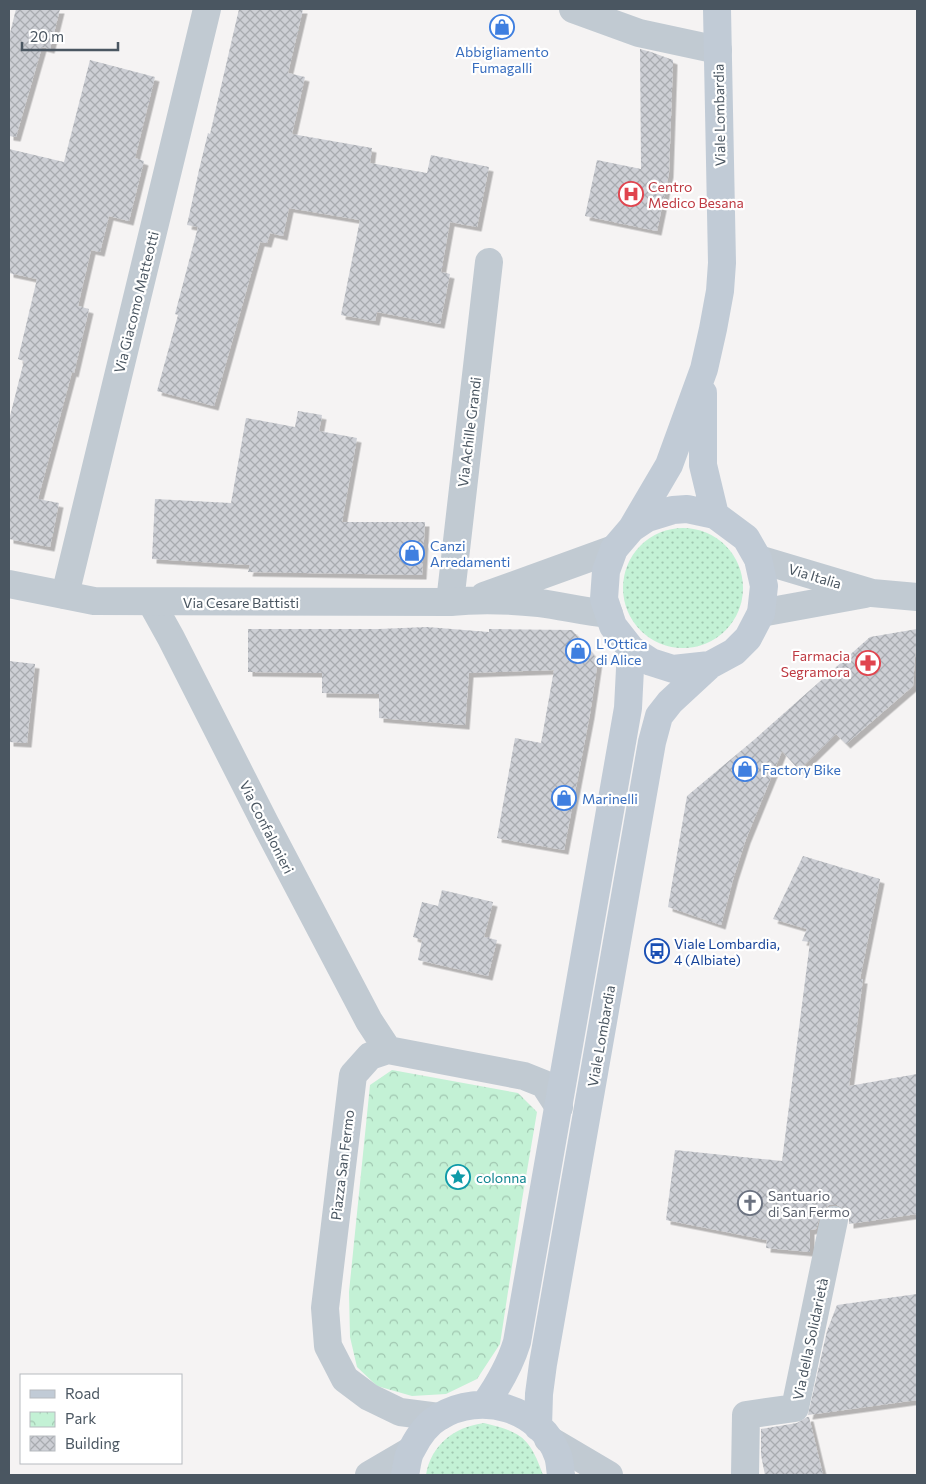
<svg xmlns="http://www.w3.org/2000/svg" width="926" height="1484" font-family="Commissioner,sans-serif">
<defs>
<pattern id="grass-dots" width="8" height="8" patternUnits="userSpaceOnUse" patternTransform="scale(1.25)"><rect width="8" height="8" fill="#c3f1d5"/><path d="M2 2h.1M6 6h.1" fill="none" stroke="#a0c6b0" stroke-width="1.8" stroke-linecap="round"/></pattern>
<pattern id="park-crowns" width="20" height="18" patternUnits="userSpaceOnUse" patternTransform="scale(1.25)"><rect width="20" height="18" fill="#c3f1d5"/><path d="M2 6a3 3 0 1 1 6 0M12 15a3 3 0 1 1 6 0" fill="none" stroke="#a0c6b0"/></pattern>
<pattern id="building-cross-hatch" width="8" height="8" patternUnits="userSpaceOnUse" patternTransform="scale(1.25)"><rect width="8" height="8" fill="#cdcfd5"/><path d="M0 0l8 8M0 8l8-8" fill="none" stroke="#a8abb0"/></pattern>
<filter id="shadow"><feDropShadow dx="4.5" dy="4.5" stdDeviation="0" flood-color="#0004"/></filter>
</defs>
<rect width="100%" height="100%" fill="#f5f3f3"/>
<path fill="url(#grass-dots)" d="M623 588a60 60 0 1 1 120 0a60 60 0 1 1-120 0Z
M484,1423c38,9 46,15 59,52h-117c5,-30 28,-48 58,-52z"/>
<path fill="url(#park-crowns)" d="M392,1070l126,23 19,19 -15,88 -22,144 -23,35 -31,15 -34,2 -35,-10 -20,-19 -7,-30 -1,-45 21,-207z"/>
<path fill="url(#building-cross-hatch)" filter="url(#shadow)" d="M16,9h44l-10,40 -8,-2 -26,90 -7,-1v-99z
M239,9h64l-15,64 17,4 -13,57 80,14 -2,15 57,10 4,-18 58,12 -12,60 -27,-5 -9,50 9,2 -10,50 -63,-12 -2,9 -34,-6 19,-95 -71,-12 -6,28 -13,-3 -3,10 -7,-1 -46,164 -57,-15 21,-76 -3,-1 23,-87 -11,-2 12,-55 9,-37 2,1z
M640,49l11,3 22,8 -4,113 -12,58 -72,-15 12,-56 44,9z
M90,60l65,17 -20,81 9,3 -15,60 -20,-5 -9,36 -9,-2 -13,56 11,3 -15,64 -2,-1 -34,127 21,4 -9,44 -41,-8v-119l15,-59 -6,-2 19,-80 -28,-6v-124l55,13z
M298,411l24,4 -3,16 38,7 -15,84h83l-3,53 -174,-3 2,-7 -98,-6 3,-60 76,4 15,-85 49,9z
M427,627l62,5v-3l83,1 26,30 -8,54 -26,136 -67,-12 18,-100 26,5 13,-73 -85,3 -4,52 -86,-7v-24l-57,-1v-20l-74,-1v-43h131z
M917,629l-4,57 -67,58 -10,-10 -37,36 -17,-19 -36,88 -12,37 -13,49 -53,-18 19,-111 68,-57 115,-102z
M9,661l26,3 -8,79 -18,-1z
M803,856l77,23 -20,100h3l-14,107 68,-12v140l-68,10v-8l-4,-7 -8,-4h-8l-7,5 -6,19 -6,1v22l-44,-4 1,-8 -101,-20 9,-70 107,11 28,-219 -8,-1 5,-12 -34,-10z
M442,890l51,12 -9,35 13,3 -9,36 -70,-16 4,-20 -9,-3 9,-35 16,4z
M917,1294v106l-109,15 19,-84 10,-26z
M807,1417h2l14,58h-58l-4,-20v-26l36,-6z"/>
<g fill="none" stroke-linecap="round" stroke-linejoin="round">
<path stroke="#c1cad2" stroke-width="28" d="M573,9l66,24 79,17
M65,595l142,-586
M151,602l20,36 94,185 104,198 19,29
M450,602l39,-340
M439,1417l-39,-5 -31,-15 -24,-18 -17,-33 -3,-38 28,-233 17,-19 18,-6 136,26 20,8 15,23
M369,1475l41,-24
M745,1475l1,-60 49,-7 39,-188"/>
<path stroke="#c1cad2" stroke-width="28" d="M758,559l114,34 45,4
M9,584l85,17 356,1c29,-3 60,-2 89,1 24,3 46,9 70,11
M484,596l130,-47
M761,613l104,-19
M548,1439l61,36"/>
<path stroke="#c1cbd6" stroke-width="28" d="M703,393v72l12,50
M710,665l-37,4 -22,-7 -20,-13 -18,-23 -9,-27 2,-28 8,-22 18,-21 37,-63 35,-96 9,-40 7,-38 2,-28 -5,-254
M485,1404c14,-20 25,-39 32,-62l111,-634 3,-59
M538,1427l1,-33 4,-30 109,-622 7,-26 11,-14 40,-37 24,-13 14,-14 13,-25 3,-27 -6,-27 -12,-21 -31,-23 -28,-6 -14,1 -26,8 -15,10
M405,1475c2,-8 2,-19 7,-26 6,-12 15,-25 27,-32 42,-26 102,-9 119,39 2,6 2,13 3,19"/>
</g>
<defs>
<symbol id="shop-ring" viewBox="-11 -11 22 22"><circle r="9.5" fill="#fff" stroke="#3f7fe0" stroke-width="1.5"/><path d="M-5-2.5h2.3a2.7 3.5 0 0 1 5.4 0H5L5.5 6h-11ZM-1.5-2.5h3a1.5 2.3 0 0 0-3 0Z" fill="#3f7fe0"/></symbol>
<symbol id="hospital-ring" viewBox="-11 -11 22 22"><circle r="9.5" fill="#fff" stroke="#e0444e" stroke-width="1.5"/><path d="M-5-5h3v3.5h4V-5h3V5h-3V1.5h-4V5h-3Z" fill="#e0444e"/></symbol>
<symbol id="pharmacy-ring" viewBox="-11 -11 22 22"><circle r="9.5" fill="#fff" stroke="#e0444e" stroke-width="1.5"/><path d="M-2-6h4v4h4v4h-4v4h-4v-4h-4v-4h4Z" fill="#e0444e"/></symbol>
<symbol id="bus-ring" viewBox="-11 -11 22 22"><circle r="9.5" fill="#fff" stroke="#1a4fb4" stroke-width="1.5"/><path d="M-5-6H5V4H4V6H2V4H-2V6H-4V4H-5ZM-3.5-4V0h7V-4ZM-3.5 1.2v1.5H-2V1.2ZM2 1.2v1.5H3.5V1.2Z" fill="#1a4fb4"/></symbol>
<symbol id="sight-ring" viewBox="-11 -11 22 22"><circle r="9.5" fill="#fff" stroke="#0f9aa8" stroke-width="1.5"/><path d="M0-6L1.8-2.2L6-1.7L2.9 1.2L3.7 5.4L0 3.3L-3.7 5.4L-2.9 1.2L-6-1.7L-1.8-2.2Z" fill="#0f9aa8"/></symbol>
<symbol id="church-ring" viewBox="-11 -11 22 22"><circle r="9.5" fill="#fff" stroke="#6b7280" stroke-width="1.5"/><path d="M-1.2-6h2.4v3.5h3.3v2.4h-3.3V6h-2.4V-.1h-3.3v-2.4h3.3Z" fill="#6b7280"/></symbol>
</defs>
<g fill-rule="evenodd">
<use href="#shop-ring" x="488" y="13" width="28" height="28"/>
<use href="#hospital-ring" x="617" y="180" width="28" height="28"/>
<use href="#shop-ring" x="398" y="539" width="28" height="28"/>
<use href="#shop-ring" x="564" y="637" width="28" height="28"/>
<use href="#pharmacy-ring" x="854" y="649" width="28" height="28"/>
<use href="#shop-ring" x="731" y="755" width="28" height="28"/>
<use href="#shop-ring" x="550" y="784" width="28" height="28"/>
<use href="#bus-ring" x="643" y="937" width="28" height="28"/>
<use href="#sight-ring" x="444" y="1163" width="28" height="28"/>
<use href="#church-ring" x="736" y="1189" width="28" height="28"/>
</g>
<g text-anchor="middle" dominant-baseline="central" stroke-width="4.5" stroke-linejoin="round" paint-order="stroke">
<g font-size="14" fill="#366cbe" stroke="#fff" text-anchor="start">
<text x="502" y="51" text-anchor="middle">Abbigliamento<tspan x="502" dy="16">Fumagalli</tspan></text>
<text x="430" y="545">Canzi<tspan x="430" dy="16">Arredamenti</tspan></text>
<text x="596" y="643">L'Ottica<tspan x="596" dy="16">di Alice</tspan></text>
<text x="762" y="769">Factory Bike</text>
<text x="582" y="798">Marinelli</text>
</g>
<g font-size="14" fill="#4a5661" stroke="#fff">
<text transform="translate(719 115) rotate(-91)">Viale Lombardia</text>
<text transform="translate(136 302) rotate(-76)">Via Giacomo Matteotti</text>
<text transform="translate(469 432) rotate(-83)">Via Achille Grandi</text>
<text transform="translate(815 576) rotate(17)">Via Italia</text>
<text x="241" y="602">Via Cesare Battisti</text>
<text transform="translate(267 827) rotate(63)">Via Confalonieri</text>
<text transform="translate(601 1036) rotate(-80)">Viale Lombardia</text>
<text transform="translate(342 1165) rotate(-83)">Piazza San Fermo</text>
<text transform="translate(810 1339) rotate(-78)">Via della Solidarietà</text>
</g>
<g font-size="14" fill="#be3a42" stroke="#fff" text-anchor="start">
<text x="648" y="186">Centro<tspan x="648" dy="16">Medico Besana</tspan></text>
<text x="850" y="655" text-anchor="end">Farmacia<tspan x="850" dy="16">Segramora</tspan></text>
</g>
<g font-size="14" fill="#164399" stroke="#fff" text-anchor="start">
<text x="674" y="943">Viale Lombardia,<tspan x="674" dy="16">4 (Albiate)</tspan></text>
</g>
<g font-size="14" fill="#0d838f" stroke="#fff" text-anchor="start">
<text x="476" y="1177">colonna</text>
</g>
<g font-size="14" fill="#5b616d" stroke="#fff" text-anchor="start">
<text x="768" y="1195">Santuario<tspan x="768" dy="16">di San Fermo</tspan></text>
</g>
</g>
<rect width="926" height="1484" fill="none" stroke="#4a5661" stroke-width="20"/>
<rect x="20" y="1374" width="162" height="90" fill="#ffffff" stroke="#b7bbc0"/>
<rect x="30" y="1390" width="25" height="8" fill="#c1cbd6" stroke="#b7bbc0"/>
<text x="65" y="1399" font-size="15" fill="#4a5661">Road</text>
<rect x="30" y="1412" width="25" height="15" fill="url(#park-crowns)" stroke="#b7bbc0"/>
<text x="65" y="1424" font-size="15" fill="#4a5661">Park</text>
<rect x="30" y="1436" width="25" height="15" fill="url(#building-cross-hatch)" stroke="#b7bbc0"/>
<text x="65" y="1449" font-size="15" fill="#4a5661">Building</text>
<path d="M22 42v8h96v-8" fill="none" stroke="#4a5661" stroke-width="2.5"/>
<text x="30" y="42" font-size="15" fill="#4a5661" stroke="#ffffff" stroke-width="4" paint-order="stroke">20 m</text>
</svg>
